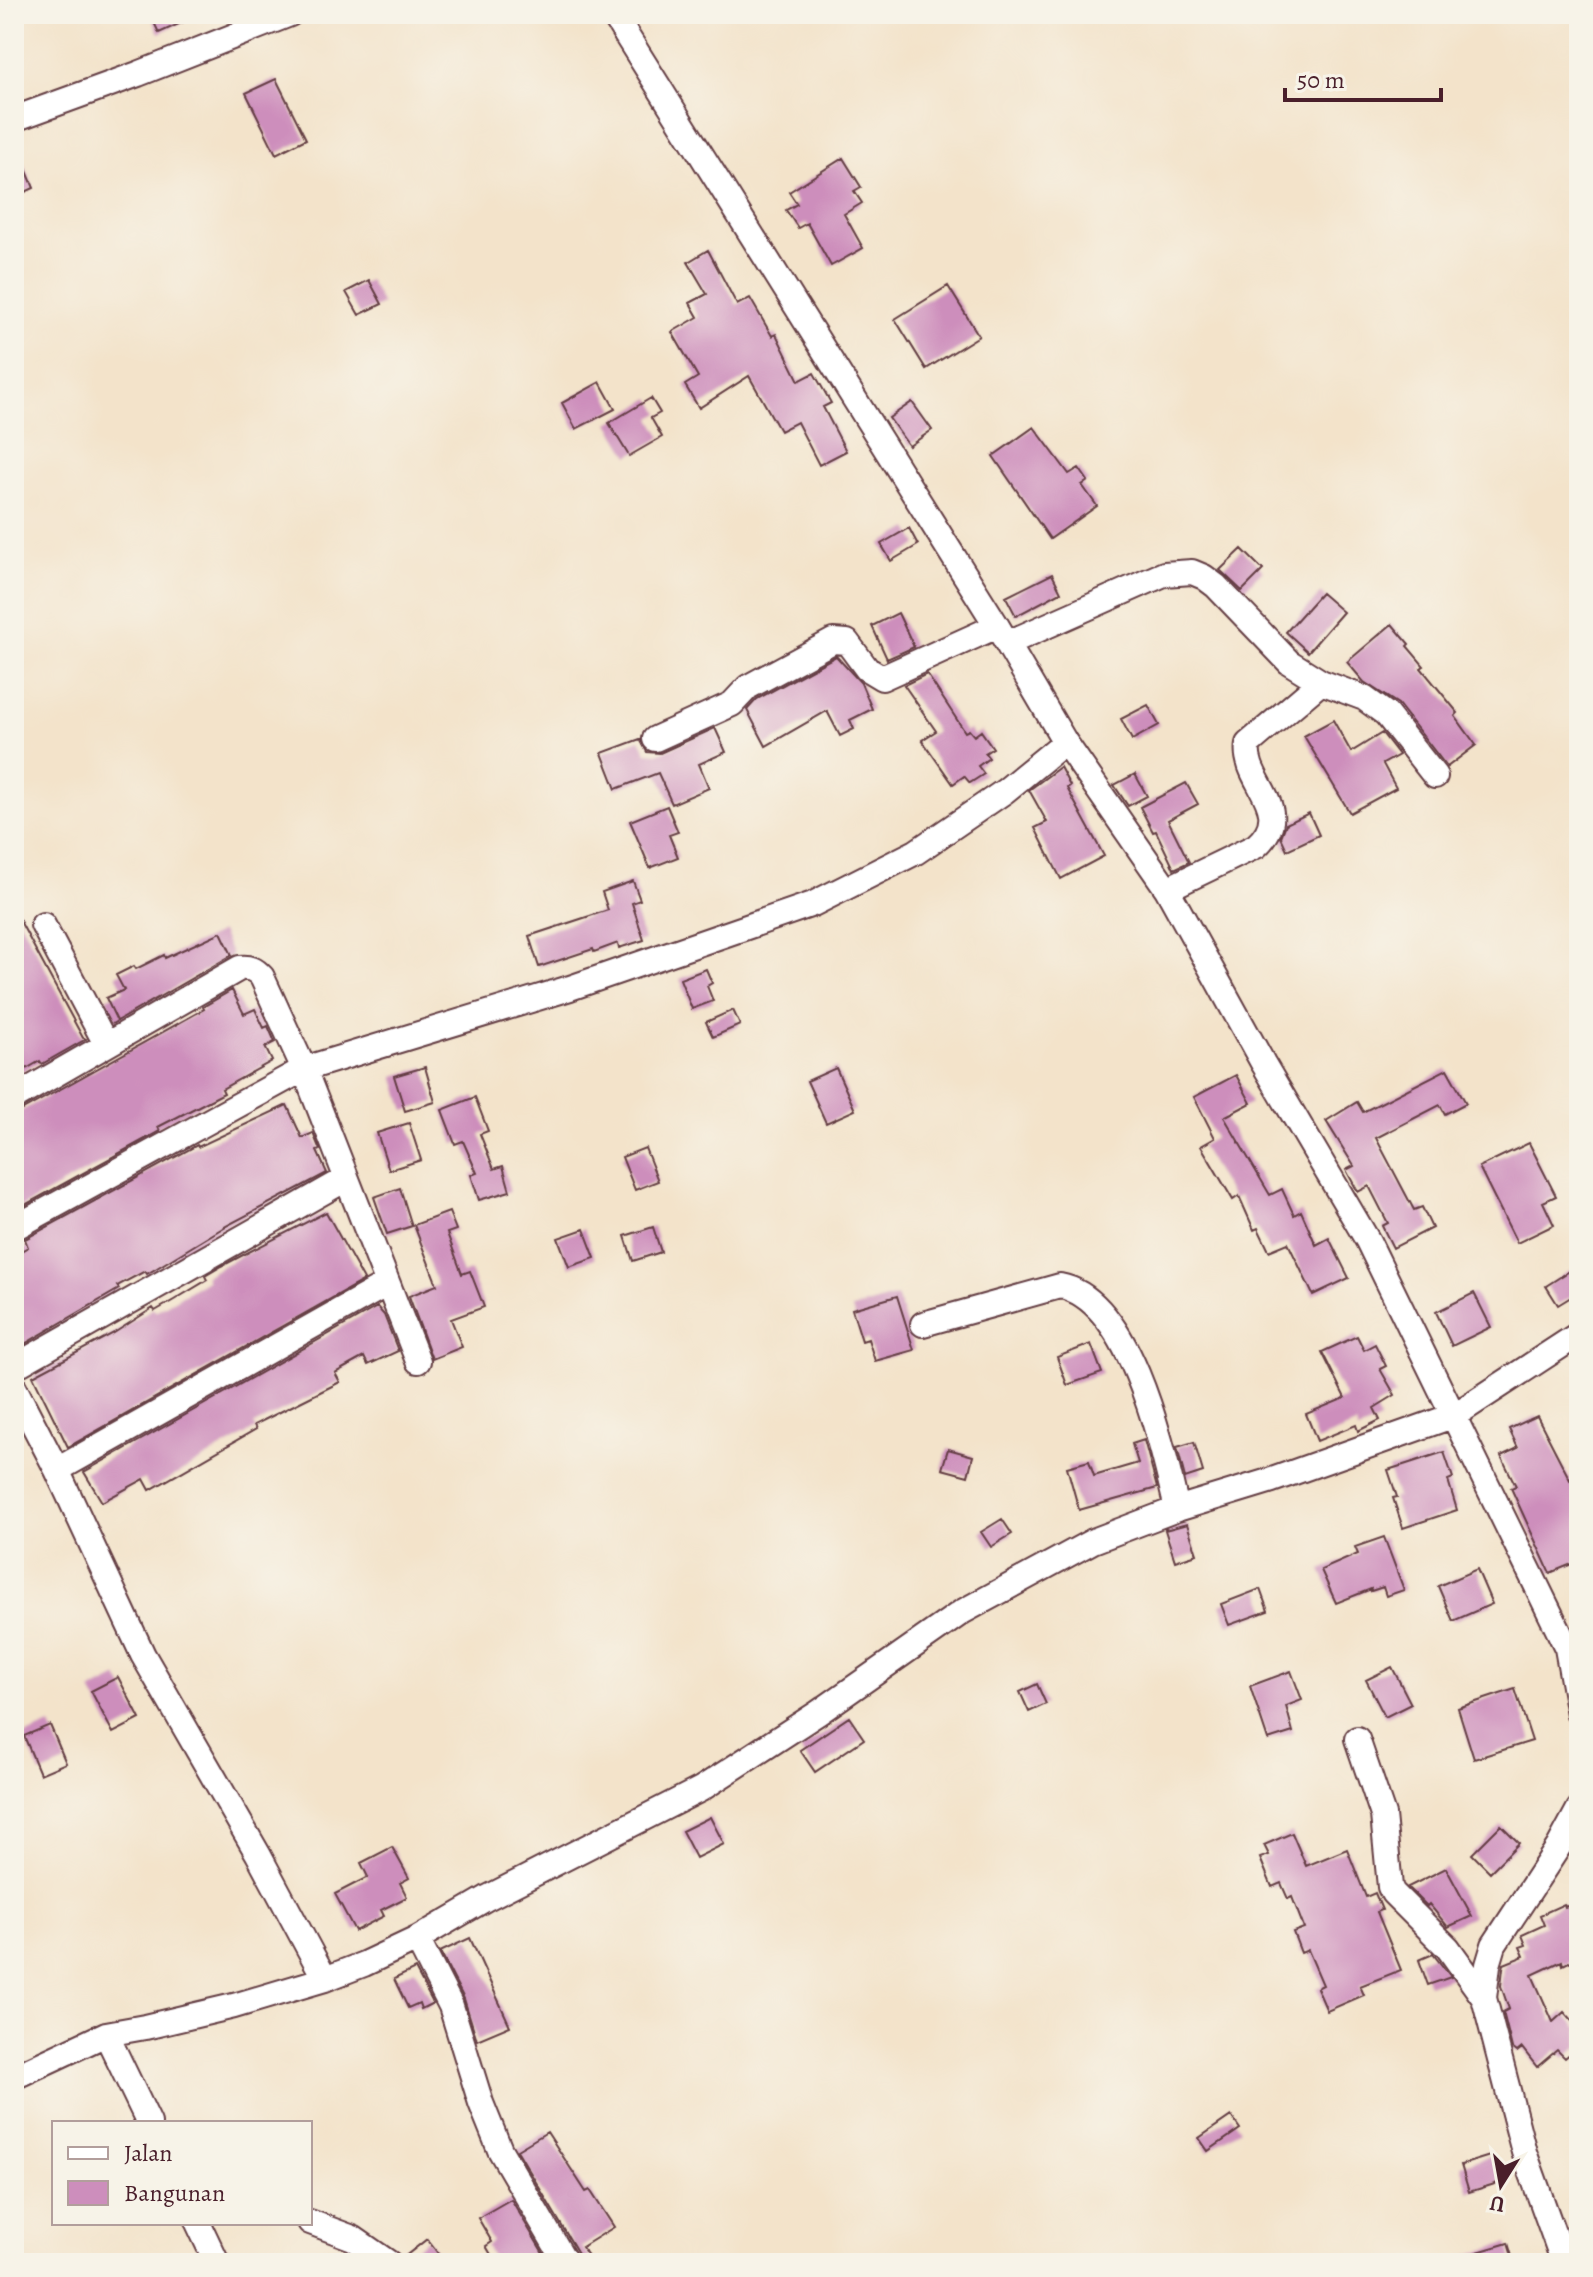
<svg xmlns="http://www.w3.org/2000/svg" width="1593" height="2277" font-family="Alegreya,serif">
<rect width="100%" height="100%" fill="#f7f3e8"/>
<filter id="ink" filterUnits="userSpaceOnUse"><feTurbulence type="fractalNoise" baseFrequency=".0125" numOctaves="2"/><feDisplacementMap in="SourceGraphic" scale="16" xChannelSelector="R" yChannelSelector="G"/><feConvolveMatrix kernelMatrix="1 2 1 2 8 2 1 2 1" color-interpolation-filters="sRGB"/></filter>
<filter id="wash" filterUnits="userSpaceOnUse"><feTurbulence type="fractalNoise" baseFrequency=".006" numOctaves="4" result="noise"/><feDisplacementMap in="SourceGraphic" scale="32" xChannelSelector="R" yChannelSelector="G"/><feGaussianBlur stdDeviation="1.8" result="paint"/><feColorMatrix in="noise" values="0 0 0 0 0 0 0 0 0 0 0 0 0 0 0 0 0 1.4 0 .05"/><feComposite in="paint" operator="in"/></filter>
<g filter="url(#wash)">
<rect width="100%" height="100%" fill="#f3e3ca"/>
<g id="blocks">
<path fill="#cd8ebc" d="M150,14h51l-42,19z
M276,79l30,60 -30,15 -30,-61z
M14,140l20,48 -20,9z
M843,158l18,29 -7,4 8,12 -18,11 19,34 -32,18 -24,-43 -9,5 -12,-18 11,-6 -8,-12z
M708,250l29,55 13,-7 22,38 4,-2 23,47 15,-8 17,30 -8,4 23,44 -27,14 -22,-43 -17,9 -31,-55 -50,32 -14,-23 13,-8 -26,-45 26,-15 -8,-14 17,-9 -19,-32z
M369,280l13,24 -23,11 -13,-23z
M948,286l31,50 -53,33 -31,-50z
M600,382l15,27 -39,20 -14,-26z
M651,398l9,15 -9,5 11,19 -33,19 -20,-33z
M912,402l20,28 -23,16 -20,-28z
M1034,427l35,47 10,-6 9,13 -6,4 15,21 -47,33 -57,-83z
M909,528l9,17 -27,16 -10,-17z
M1242,549l21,21 -21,21 -22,-21z
M1052,574l9,18 -45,24 -10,-19z
M1321,593l22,19 -35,40 -22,-20z
M898,613l16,34 -27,12 -15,-33z
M1392,624l17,20 -2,2 17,20 -3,2 37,45 -3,3 21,29 -29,22 -49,-63 -34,-22 -17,-20z
M836,656l25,27 11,26 -22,11 4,9 -14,7 -13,-25 -61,35 -19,-36 10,-11z
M927,674l38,58 4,-2 5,6 7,-5 12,17 -8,5 4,5 -11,8 6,8 -14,9 -6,-7 -11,8 -31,-44 14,-9 -32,-46z
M1148,705l11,20 -27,15 -11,-21z
M1333,720l18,32 31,-19 17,22 -16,9 13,24 -46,25 -46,-77z
M715,728l11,24 -27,12 10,24 -37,16 -14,-31 -42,16 -14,-36 38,-14 7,13 13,1z
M1060,767l10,19 -3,2 37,68 -43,23 -26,-51 12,-6 -18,-32z
M1135,774l12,22 -19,10 -14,-21z
M1186,783l12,21 -30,16 21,42 -15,7 -18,-38 -3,1 -13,-25z
M667,806l11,26 -9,3 9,22 -28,11 -20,-47z
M1309,813l10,22 -32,15 -6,-13 5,-13z
M633,881l7,19 -8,3 12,37 -25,8 -1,-5 -24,9 -1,-3 -54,18 -10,-31 79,-26 -6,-18z
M14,910l69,128 3,1 -44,25 -2,-3 -26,15z
M221,932l11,23 -120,69 5,-3 -11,-23 18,-8 -8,-15 18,-9 2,3 28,-14 1,3z
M706,969l6,14 -5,3 6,15 -21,8 -12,-30z
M232,990l12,24 11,-5 9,19 4,-2 7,16 -10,5 7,14 -50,28 2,4 -66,34 2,4 -146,80v-96l190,-106 -1,-2z
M733,1010l7,15 -27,12 -7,-15z
M425,1067l10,35 -30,9 -11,-35z
M836,1068l19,42 -29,13 -19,-42z
M1447,1069l19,34 -21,11 -5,-9 -64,33 38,72 8,-3 10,21 -39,20 -11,-22 6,-3 -19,-37 -11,6 -12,-22 8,-4 -28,-45 31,-19 6,10z
M1236,1075l15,28 -27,14 46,78 12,-6 12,26 7,-4 15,34 13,-7 20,40 -36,17 -25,-52 -19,8 -11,-23 -4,2 -15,-34 -6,4 -32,-54 14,-8 -21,-41z
M475,1097l13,34 -8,3 14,35 9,-3 7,25 -31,9 -8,-25 6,-2 -14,-32 -8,3 -13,-34z
M287,1105l15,33 11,-5 7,17 -3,1 10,22 -101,53 -79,48 -2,-3 -28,15 2,3 -105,61v-95l14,-8 -3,-8 172,-94 1,2z
M409,1123l12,37 -32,10 -12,-37z
M1529,1143l27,53 -13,6 11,23 -37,18 -38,-76z
M645,1148l13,33 -23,9 -13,-33z
M400,1188l12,38 -25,8 -13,-37z
M326,1212l38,68 -296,167 -35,-71 81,-43 39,-25 2,3 19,-11 33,-20 -2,-4 17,-10z
M449,1212l7,18 -9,3 15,41 8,-3 14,36 -33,12 11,28 -30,12 -23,-63 28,-11 -23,-60z
M653,1227l8,25 -28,9 -8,-25z
M584,1229l11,29 -26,9 -11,-29z
M1579,1265v27l-21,13 -12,-19z
M1474,1293l17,34 -39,19 -16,-34z
M897,1296l17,54 -39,11 -7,-22 -6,2 -10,-32z
M377,1307l7,8 14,36 -30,14 -4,-8 -29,16 5,9 -86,43 2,4 -106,61 -6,-11 -42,23 -18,-30z
M1357,1336l7,14 11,-6 11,22 -6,3 15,26 -21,13 6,12 -22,11 -2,-6 -39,16 -11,-27 39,-16 -23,-46z
M1091,1344l11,29 -35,12 -10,-28z
M1537,1416l33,64 9,-4v85l-29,12 -39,-85 5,-2 -15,-30 17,-8 -9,-19z
M1144,1440l13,48 -78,22 -12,-43 22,-6 5,15 44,-13 -6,-19z
M1194,1442l9,30 -18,6 -8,-31z
M948,1449l25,7 -5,20 -26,-7z
M1444,1452l9,26 -5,2 9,30 -54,18 -10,-30 4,-1 -9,-27z
M1002,1519l10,15 -21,13 -10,-15z
M1187,1524l10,30 -22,7 -10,-31z
M1384,1537l20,53 -18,6 -3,-9 -12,4v-2l-35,14 -15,-33 37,-16 -3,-7z
M1477,1569l15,35 -39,17 -15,-35z
M1260,1589l8,22 -39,14 -8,-21z
M1392,1667l19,37 -26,13 -19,-37z
M1291,1671l11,29 -16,6 7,26 -25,8 -18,-54z
M118,1677l22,42 -27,14 -22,-42z
M1037,1684l9,20 -17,8 -9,-20z
M1515,1689l17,52 -58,18 -16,-51z
M849,1717l15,22 -49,33 -15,-22z
M50,1725l16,38 -26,11 -16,-38z
M710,1817l14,27 -28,14 -14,-27z
M1501,1825l18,18 -29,29 -18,-18z
M1292,1833l14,33 41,-17 19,48 9,-4 7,17 -5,2 24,58 -41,16 4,9 -37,16 -10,-23 6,-3 -15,-35 -7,3 -8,-21 11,-4 -12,-31 -4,2 -7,-16 -9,4 -12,-29 9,-3 -5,-10z
M392,1847l17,31 -9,5 7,14 -26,13 3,6 -29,15 -20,-37 33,-17 -7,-14z
M1446,1868l26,48 -24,11 -19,-23 -2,2 -19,-19z
M1579,1902v55l-16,8 -1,-4 -30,14 21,47 11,-10 15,17v17l-14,12 -8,-8 -20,17 -15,-19 -5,4 -5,-4 -9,-36 6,-3 -8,-23 2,-18 1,-4 20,-8 -4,-9 6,-2 -4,-10 22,-10 -4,-10 24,-11 1,3z
M470,1938l40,88 -33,14 -13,-41 -24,-47z
M1433,1954l18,23 -23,8 -9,-25z
M415,1969l18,34 -12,6 -2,-6 -11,5 -14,-29z
M1231,2116l9,13 -32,22 -9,-13z
M547,2132l39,60 4,-2 24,37 -32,20 11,16h-12l-2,-8 -62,-105z
M1493,2155l8,27 -32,10 -8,-27z
M511,2199l38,64h-53l-10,-17 6,-4 -14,-24z
M427,2239l18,24h-41l-1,-5z
M1508,2243l6,20h-57v-5z"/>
</g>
</g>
<g filter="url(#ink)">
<use href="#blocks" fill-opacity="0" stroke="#633c43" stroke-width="2"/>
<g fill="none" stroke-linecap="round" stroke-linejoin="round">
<defs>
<path id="minor" d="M613,14l384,612 68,116 102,147 96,174 105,178 199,407 12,66
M14,119l124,-45 152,-60
M1008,643l156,-69 28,-2 12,5 12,9 73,76 32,20 43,16 22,16 49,62
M655,739l77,-35 16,-17 85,-46 14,1 20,27 15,9 115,-52
M1167,889l89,-43c41,-37 -14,-64 -8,-102l73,-62
M43,925l63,119
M14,1098l226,-130c10,-1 15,1 22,9l42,92 114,292
M14,1228l290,-159 266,-81 243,-84 103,-52 89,-61 60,-49
M923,1324l137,-38c71,13 103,164 117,223
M14,1367l332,-188
M14,1387l43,83 86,185 115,199 67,125
M57,1470l330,-186
M1357,1739l26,76 7,72 3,6 55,55 36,50
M417,1939l34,67 30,97 19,47 66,113
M106,2034l43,89
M14,2077l92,-43 39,-7 89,-21 91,-27 39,-15 53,-25 70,-41 214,-109 117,-76 144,-101 131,-71 84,-32 95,-29 183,-65 124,-81
M310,2222l43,16 36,25
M198,2223l19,40
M1564,2263l-40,-111 -40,-154 4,-33 6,-20 65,-99 20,-37"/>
</defs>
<use href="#minor" stroke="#633c43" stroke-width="28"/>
<use href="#minor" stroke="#fff" stroke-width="24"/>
</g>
</g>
<rect width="1593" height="2277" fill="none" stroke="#f7f3e8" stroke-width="48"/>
<rect x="52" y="2121" width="260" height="104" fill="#f7f3e8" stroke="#b29e9c" stroke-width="2"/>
<rect x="68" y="2147" width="40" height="12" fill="#ffffff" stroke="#b29e9c" stroke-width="2"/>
<text x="124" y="2161" font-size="24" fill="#4a1f2b">Jalan</text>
<rect x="68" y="2181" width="40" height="24" fill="#cd8ebc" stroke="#b29e9c" stroke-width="2"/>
<text x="124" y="2201" font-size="24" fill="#4a1f2b">Bangunan</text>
<g transform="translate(1501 2185) rotate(191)" stroke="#f7f3e8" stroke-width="6" paint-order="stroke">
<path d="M0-6L14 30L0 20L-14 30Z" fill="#4a1f2b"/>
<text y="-12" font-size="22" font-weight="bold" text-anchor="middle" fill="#4a1f2b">U</text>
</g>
<path d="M1285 88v12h156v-12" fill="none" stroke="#4a1f2b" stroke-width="4"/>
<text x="1297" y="88" font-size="24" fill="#4a1f2b" stroke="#f7f3e8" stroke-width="6" paint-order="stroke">50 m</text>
</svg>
